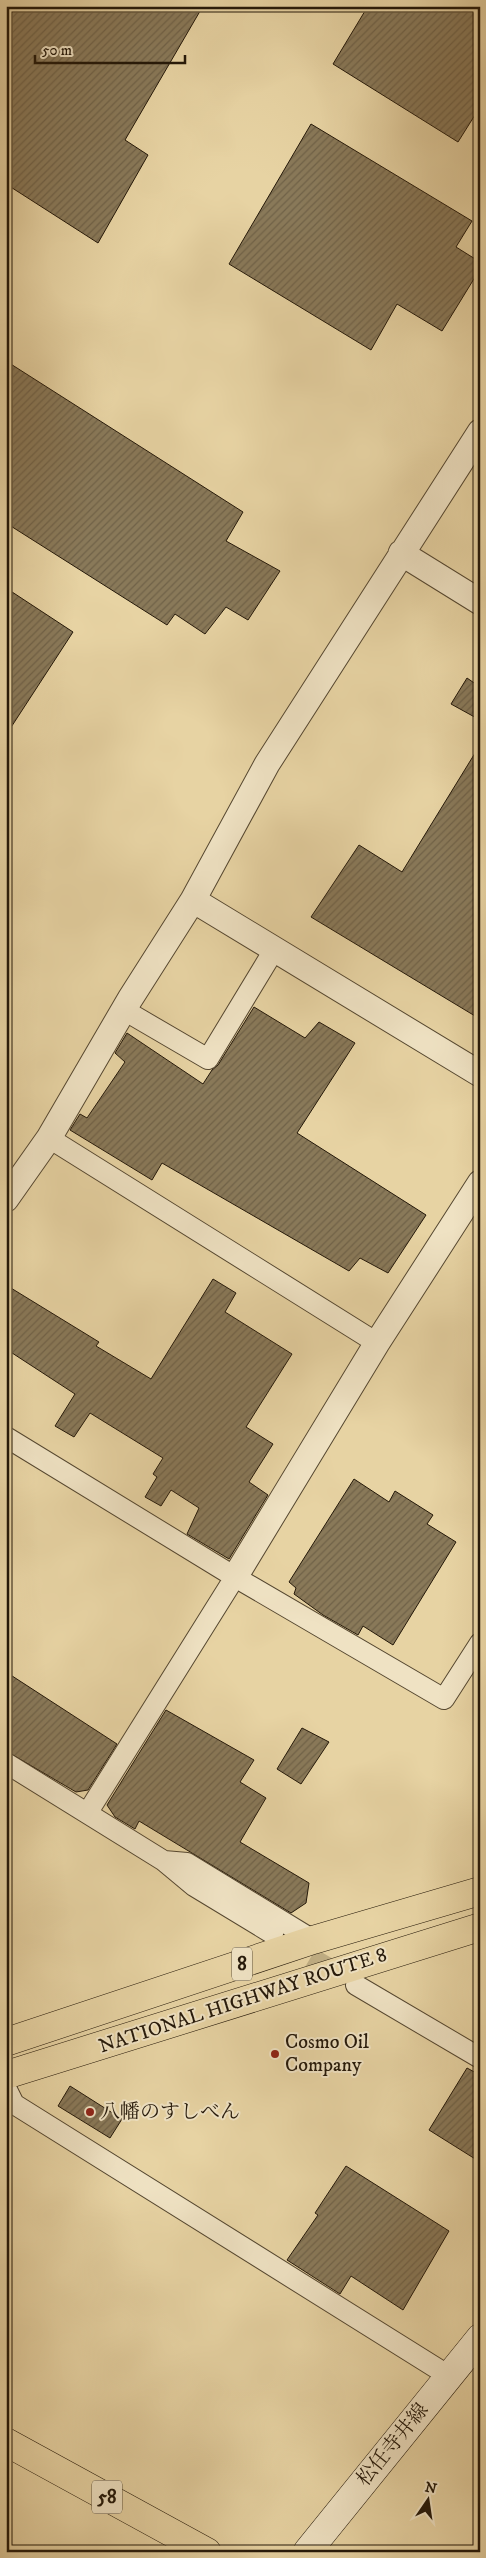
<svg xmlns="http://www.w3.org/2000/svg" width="486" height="2558" font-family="'IM FELL DW Pica','Noto Serif JP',serif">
<defs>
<pattern id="building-hatch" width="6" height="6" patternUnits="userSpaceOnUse" patternTransform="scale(1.25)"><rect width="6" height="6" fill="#897959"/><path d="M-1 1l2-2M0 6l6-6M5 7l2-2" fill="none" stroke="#706248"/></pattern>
</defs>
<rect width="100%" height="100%" fill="#e7d3a3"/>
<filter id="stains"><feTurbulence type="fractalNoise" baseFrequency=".004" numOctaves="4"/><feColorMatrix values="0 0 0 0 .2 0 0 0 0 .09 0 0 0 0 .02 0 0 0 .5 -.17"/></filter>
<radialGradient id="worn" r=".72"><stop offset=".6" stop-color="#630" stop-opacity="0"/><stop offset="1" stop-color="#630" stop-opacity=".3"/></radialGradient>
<path fill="url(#building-hatch)" stroke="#241809" d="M6,6h197l-78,134 23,15 -50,88 -92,-59z
M368,6h112v101l-22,35 -125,-78z
M311,124l161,97 -16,26 24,15v7l-38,62 -45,-27 -26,46 -142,-86z
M6,361l237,151 -17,29 54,30 -32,49 -22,-13 -21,27 -30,-20 -8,11 -161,-102z
M6,588l67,44 -67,103z
M467,678l13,9v33l-29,-16z
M480,745v274l-169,-102 48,-72 43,27z
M254,1007l51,31 14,-16 36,21 -58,90 129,82 -38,58 -28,-15 -11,13 -187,-108 -10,17 -82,-50 10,-16 7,4 38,-56 -10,-9 12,-20 76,51 9,-14 6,-5z
M213,1279l23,14 -11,19 67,42 -46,73 27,17 -24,38 19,13 -39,64 -42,-25 12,-26 -28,-18 -10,16 -16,-9 12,-20 -4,-3 10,-16 -73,-45 -16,24 -19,-11 20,-32 -69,-45v-64l93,57 -3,4 55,33z
M354,1479l35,23 6,-11 38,24 -6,9 29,18 -63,103 -30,-19 -5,9 -35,-20 -29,-21 2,-6 -7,-6z
M6,1672l111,72 -29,46 -12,2 -70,-41z
M166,1710l88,50 -14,22 26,16 -26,44 69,41 -3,20 -15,10 -152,-92 -4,8 -20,-12 -8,-12z
M302,1728l27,14 -28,42 -24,-15z
M467,2068l13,7v87l-51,-32z
M70,2086l52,33 -12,19 -52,-32z
M346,2166l103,65 -46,79 -52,-34 -11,18 -53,-34 31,-45 -3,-2z"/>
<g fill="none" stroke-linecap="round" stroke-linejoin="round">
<path stroke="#c0ae84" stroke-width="20" stroke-dasharray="20 10" stroke-linecap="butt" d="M285,1942l57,34"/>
<defs>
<path id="minor" d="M124,1010l84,49 66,-109
M49,1138l328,205
M6,1437l229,140 209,122 36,-56
M6,1763l158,98 23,2 126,77
M88,1812l147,-235
M164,1861l30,25 79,48
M356,1985l124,73
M6,2088l8,16 435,272"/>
<path id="tertiary" d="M401,553l79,49
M193,900l287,174
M6,1199l43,-61 81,-139 63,-99 74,-136 213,-332
M235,1577l142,-234 103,-160"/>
<path id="secondary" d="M307,2552l173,-214"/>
<path id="primary" d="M6,2442l201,110"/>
<path id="trunk" d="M6,2042l307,-102 167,-49
M6,2075l474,-148"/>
</defs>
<use href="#minor" stroke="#554730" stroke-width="22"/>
<use href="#tertiary" stroke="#554730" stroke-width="27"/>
<use href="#secondary" stroke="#241809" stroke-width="29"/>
<use href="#primary" stroke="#241809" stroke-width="29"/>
<use href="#trunk" stroke="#241809" stroke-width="29"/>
<use href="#minor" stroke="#efe2c3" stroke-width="20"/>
<use href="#tertiary" stroke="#efe2c3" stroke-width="25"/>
<use href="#secondary" stroke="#efe2c3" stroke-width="28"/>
<use href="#primary" stroke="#e7d3a3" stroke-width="28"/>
<use href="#trunk" stroke="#e7d3a3" stroke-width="28"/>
</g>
<g fill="#8f2418" stroke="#efe2c3" stroke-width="2">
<circle cx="275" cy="2054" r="5"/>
<circle cx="90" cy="2112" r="5"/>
</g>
<g text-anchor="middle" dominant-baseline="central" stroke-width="4" stroke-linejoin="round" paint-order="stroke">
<g fill="#efe2c3" stroke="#615541" stroke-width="1">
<rect x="232" y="1947.5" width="20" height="33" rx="4"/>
<rect x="92" y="2480.5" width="30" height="33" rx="4"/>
</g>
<g font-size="19" font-weight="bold" fill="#241809">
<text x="242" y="1964">8</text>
<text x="107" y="2497">58</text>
</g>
<g font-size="20" fill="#241809" stroke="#efe2c3">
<text transform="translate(243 2001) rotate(-18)">NATIONAL HIGHWAY ROUTE 8</text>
<text transform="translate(393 2445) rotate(-51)">松任寺井線</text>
</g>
<g font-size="20" fill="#241809" stroke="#efe2c3" text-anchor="start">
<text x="285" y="2042">Cosmo Oil<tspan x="285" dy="23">Company</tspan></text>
<text x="100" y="2112">八幡のすしべん</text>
</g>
</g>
<rect width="486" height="2558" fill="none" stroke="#e7d3a3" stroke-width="25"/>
<rect x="8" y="8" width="471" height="2543" fill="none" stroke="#241809" stroke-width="2.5"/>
<rect x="12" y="12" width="461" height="2533" fill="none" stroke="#241809"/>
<g transform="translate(428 2500) rotate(13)" stroke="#efe2c3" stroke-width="4" paint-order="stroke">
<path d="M0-4L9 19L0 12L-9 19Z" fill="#241809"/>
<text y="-8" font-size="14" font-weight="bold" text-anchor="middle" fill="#241809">N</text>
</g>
<path d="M35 55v8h150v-8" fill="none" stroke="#241809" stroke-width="2.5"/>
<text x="42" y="55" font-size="15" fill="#241809" stroke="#efe2c3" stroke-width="4" paint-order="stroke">50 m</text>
<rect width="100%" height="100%" filter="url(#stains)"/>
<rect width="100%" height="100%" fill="url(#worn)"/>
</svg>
